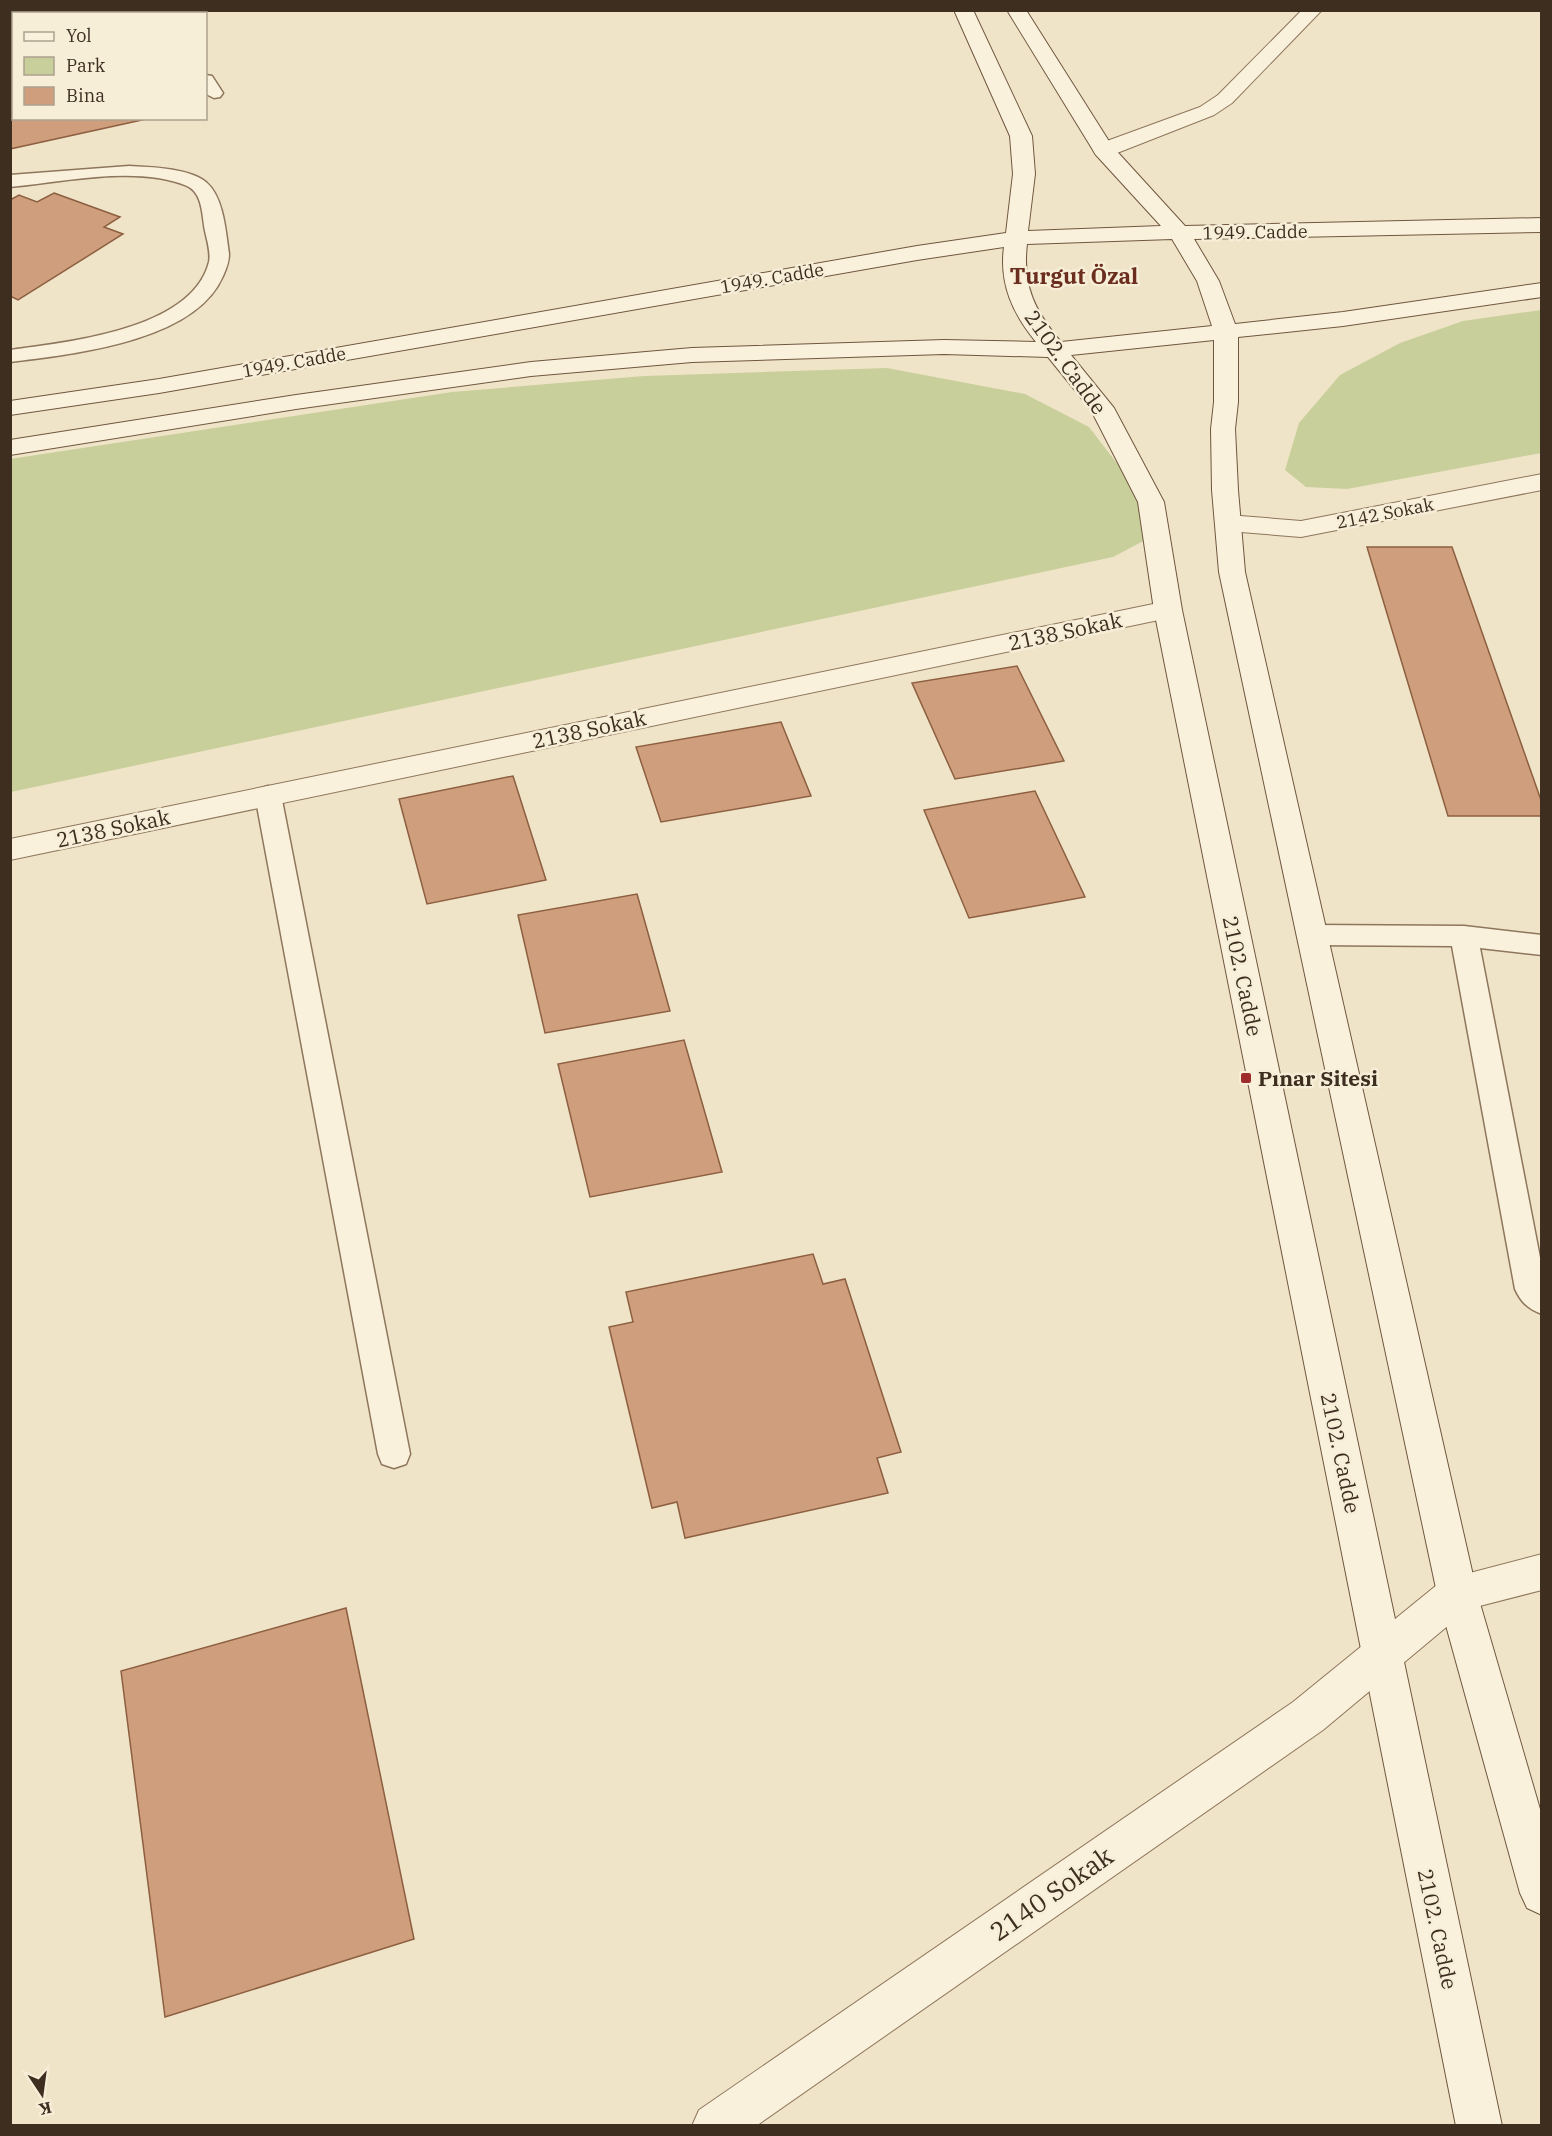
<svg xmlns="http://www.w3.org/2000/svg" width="1552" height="2136" font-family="'IBM Plex Serif',serif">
<rect width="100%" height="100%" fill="#f0e4c8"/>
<path fill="#c9cf9b" d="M1541,310v143l-194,36 -41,-2 -21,-17 14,-47 41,-48 60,-32 63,-22z
M887,368l138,26 64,33 50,65 12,45 -38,20 -1102,235 -1,-333 442,-67 192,-16z"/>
<path fill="#cf9f7d" stroke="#8d5f41" stroke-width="1.5" d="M14,77v41h137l-141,31v-71z
M54,193l66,24 -16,10 19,7 -105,66 -8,-4v-96l9,-5 18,7z
M1367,547h85l90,256v13h-94z
M1017,666l47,95 -109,18 -43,-96z
M781,722l30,74 -150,26 -25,-75z
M513,776l33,104 -119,24 -28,-105z
M1035,791l50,106 -116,21 -45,-108z
M637,894l33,117 -125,22 -27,-118z
M684,1040l38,132 -132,25 -32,-133z
M813,1254l10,30 22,-5 56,173 -24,6 11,35 -203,45 -8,-36 -25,6 -43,-181 24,-5 -7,-30z
M346,1608l68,331 -249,78 -44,-346z"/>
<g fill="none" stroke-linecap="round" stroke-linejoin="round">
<defs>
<path id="lane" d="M151,10h17l1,4h-17z
M206,75l6,1 11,17 -3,4 -6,1 -8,-4z
M129,166c21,1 62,2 78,17 17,15 19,51 22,71 0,9 -3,15 -6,22 -28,66 -150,78 -213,86v-12c57,-8 182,-20 199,-88 2,-9 -2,-22 -4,-31 -3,-15 -2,-38 -18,-45 -49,-21 -124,-4 -177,1v-12z
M268,786l9,3 4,6 129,659 -4,10 -12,4 -12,-4 -4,-10 -123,-659 4,-6z
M1312,925l152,1 78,9v20l-62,-7 62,320v46c-14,-5 -21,-12 -27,-25l-63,-343 -140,-1 -10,-3 -4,-7 4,-7z"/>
<path id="street" d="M1302,10h20l-90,93 -18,12 -102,40 -8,1 -8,-1 -3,-5 3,-5 104,-38 18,-12z
M1542,474v16l-241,47 -73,-6 -9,-2 -4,-6 4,-6 9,-2 73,6z
M1168,601l10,3 4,6 -4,6 -1168,244v-21z
M1542,1554v36l-74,19 -145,121 -567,396h-64l7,-16 594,-408 150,-122z"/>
<path id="secondary" d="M954,10h19l59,126 3,38 -7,57 133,-5 -65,-71 -89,-145h19l86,136 73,80 357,-8v14l-348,7 25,42 16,43 108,-12 199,-29v14l-199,29 -105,11v65l-3,27 3,61 7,82 232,1021 65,223v99l-15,-7 -7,-15 -83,-300 -218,-1021 -7,-82 -1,-61 3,-27v-62l-143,15 43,53 50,94 18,108 320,1516h-46l-302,-1516 -16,-108 -47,-92 -43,-53 -104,-3 -252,8 -161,14 -235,33 -286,46v-15l286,-45 235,-33 161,-14 252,-8 92,2c-23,-28 -37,-58 -32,-95l-87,13 -758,133 -149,22v-14l149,-22 758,-133 89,-13 7,-59 -3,-38zM1172,239l25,42 15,45 -151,16c-26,-31 -39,-56 -34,-98z"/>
</defs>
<use href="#lane" stroke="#8d765c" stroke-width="3"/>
<use href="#street" stroke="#8d765c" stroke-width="2"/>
<use href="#secondary" stroke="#6f573f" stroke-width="2"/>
<use href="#lane" fill="#faf1dc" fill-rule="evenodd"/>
<use href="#street" fill="#faf1dc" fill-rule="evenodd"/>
<use href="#secondary" fill="#faf1dc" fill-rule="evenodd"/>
</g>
<rect fill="#9e2a2b" stroke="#f7eed8" stroke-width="2" x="1240" y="1072" width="12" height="12" rx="3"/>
<g text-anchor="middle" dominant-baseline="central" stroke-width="5" stroke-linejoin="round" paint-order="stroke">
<g font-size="18" fill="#3d2e20" stroke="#f7eed8">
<text transform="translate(1255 232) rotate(-1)">1949. Cadde</text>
<text transform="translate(772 278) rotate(-10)">1949. Cadde</text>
<text transform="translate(294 362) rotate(-10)">1949. Cadde</text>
<text transform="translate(1385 513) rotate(-11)">2142 Sokak</text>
</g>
<g font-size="21" fill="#3d2e20" stroke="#f7eed8">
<text transform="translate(1066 362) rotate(54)">2102. Cadde</text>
<text transform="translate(1065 631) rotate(-12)">2138 Sokak</text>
<text transform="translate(589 729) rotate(-12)">2138 Sokak</text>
<text transform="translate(113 828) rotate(-12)">2138 Sokak</text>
<text transform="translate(1243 976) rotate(78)">2102. Cadde</text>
<text transform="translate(1341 1453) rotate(78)">2102. Cadde</text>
<text transform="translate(1438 1929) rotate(78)">2102. Cadde</text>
</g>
<g font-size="21" font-weight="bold" fill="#3d2e20" stroke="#f7eed8" text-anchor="start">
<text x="1258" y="1078">Pınar Sitesi</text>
</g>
<g font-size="22" font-weight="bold" fill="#6b2e1e" stroke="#f7eed8">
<text x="1074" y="275">Turgut Özal</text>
</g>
<g font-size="26" fill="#3d2e20" stroke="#f7eed8">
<text transform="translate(1051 1893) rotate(-35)">2140 Sokak</text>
</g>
</g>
<rect width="1552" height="2136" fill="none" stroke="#3d2e20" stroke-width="24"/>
<rect x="12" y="12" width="195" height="108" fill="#f7eed8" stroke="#ada18e" stroke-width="1.5"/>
<rect x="24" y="32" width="30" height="9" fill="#faf1dc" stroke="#ada18e" stroke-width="1.5"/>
<text x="66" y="42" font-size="18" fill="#3d2e20">Yol</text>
<rect x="24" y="57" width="30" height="18" fill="#c9cf9b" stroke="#ada18e" stroke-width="1.5"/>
<text x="66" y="72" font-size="18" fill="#3d2e20">Park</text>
<rect x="24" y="87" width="30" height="18" fill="#cf9f7d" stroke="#ada18e" stroke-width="1.5"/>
<text x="66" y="102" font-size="18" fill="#3d2e20">Bina</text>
<g transform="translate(42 2094) rotate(167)" stroke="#f7eed8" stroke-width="4.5" paint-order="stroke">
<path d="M0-4.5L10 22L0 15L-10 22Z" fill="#3d2e20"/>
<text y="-9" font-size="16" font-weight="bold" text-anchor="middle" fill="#3d2e20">K</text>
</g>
</svg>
